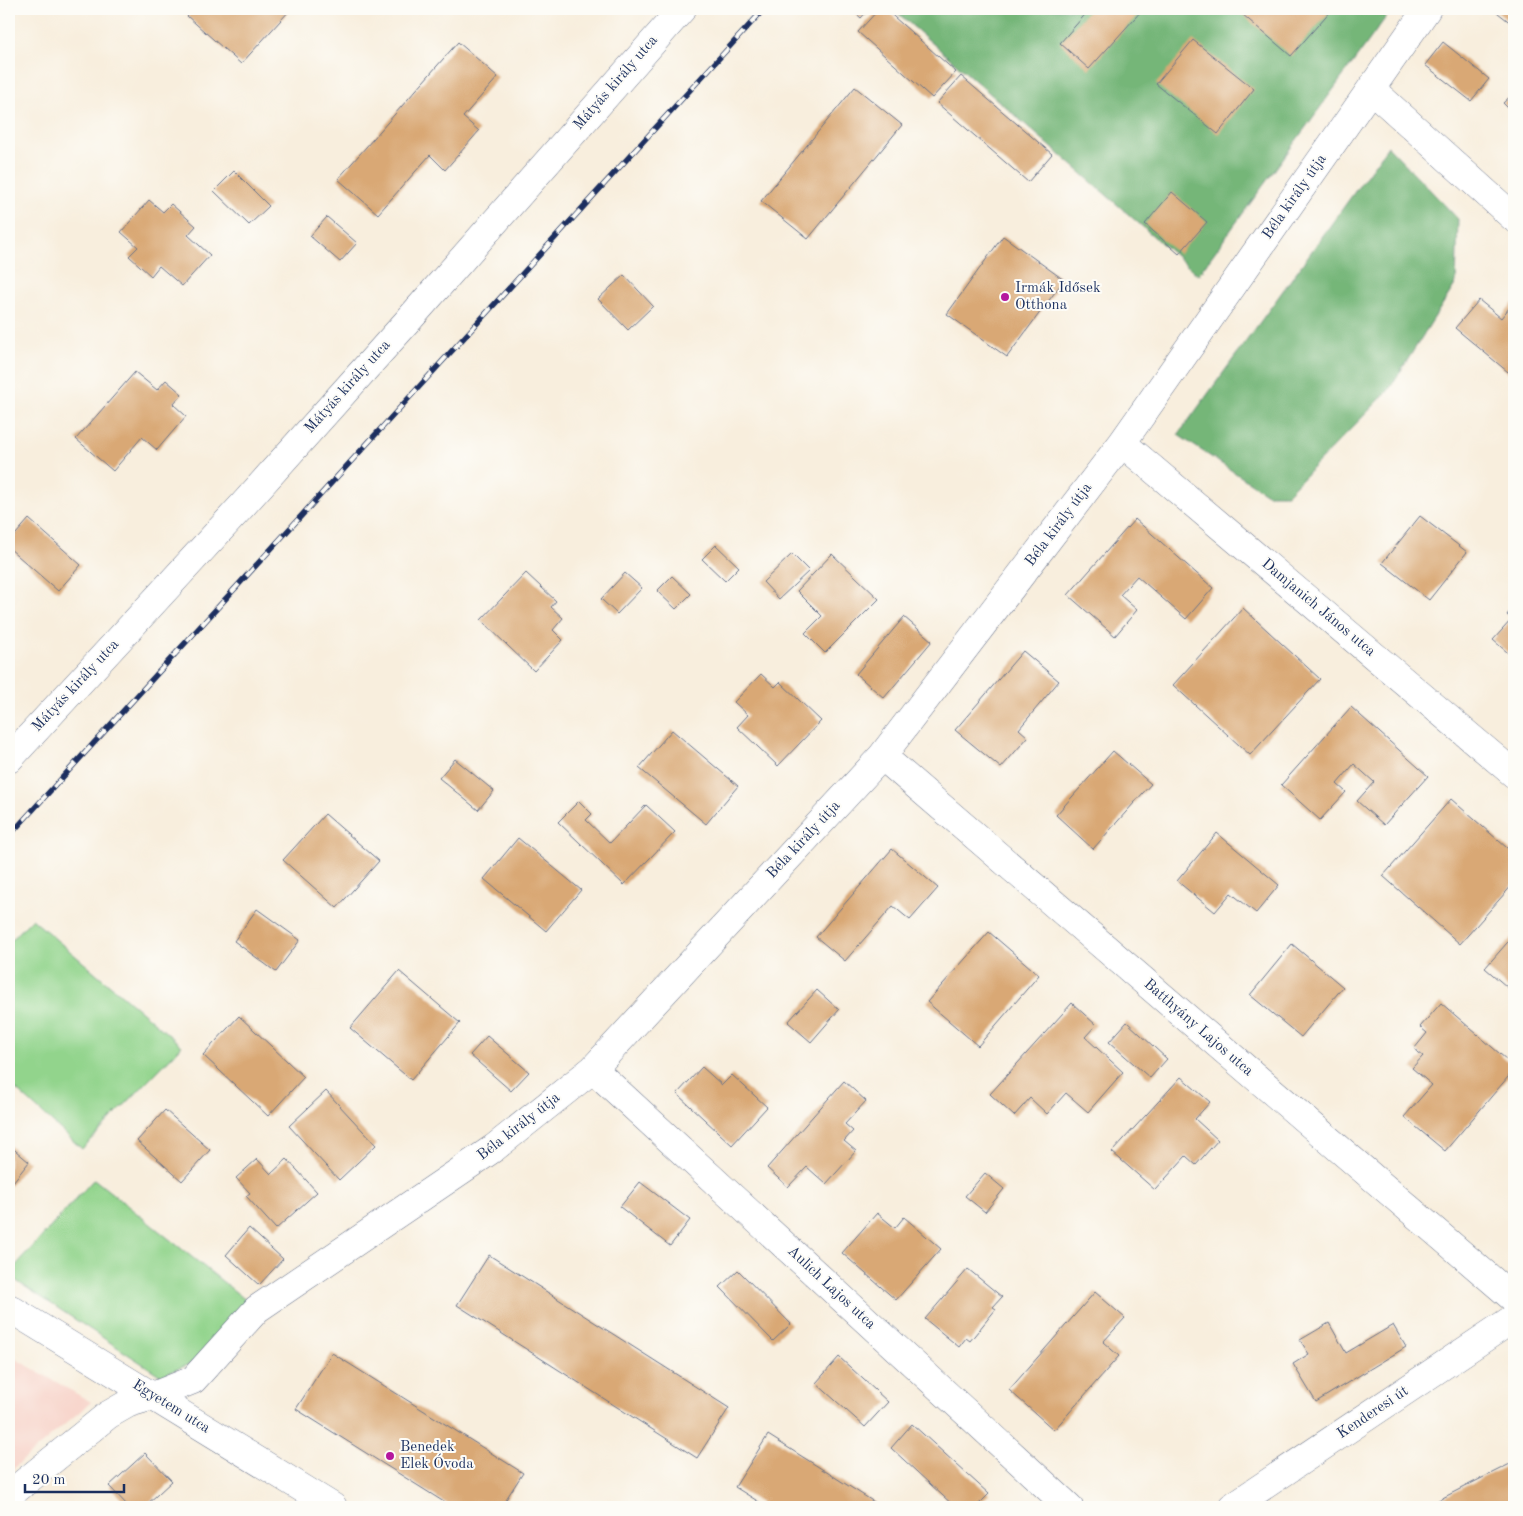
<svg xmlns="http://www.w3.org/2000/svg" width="1523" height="1516" font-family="'Old Standard TT',serif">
<rect width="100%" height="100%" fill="#fdfcf7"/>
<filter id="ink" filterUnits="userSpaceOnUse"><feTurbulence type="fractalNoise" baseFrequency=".02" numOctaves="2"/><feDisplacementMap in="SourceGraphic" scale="10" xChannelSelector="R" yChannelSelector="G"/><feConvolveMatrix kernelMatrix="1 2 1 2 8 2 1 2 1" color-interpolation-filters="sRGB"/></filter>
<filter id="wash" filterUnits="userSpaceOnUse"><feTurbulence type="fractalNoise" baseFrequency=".0096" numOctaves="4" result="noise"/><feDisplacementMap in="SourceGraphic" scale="20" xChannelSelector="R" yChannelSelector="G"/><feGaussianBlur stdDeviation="1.12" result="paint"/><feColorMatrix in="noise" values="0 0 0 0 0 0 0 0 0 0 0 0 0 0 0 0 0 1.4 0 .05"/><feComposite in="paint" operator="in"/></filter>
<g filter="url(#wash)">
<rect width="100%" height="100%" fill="#f8eedd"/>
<path fill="#f7d1c7" d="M9,1355l82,47 -82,70z"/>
<path fill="#92d48c" stroke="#568275" d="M32,919l150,127 -100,103 -73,-66v-140z
M94,1179l163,130 -56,50 -40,17 -152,-100v-3z"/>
<path fill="#75b678" stroke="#48726b" d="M893,9h499l-194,266z
M1388,146l70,73 -2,64 -68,108 -101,103h-20l-89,-59z"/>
<g id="blocks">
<path fill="#d9a875" d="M194,9h97l-50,55 -54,-48z
M851,9h18l-8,9z
M879,9h6l71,63 -24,26 -74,-66z
M1090,9h53l-54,60 -29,-26z
M1246,9h86l-41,47 -49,-42z
M1493,9h21v12l-2,3z
M1193,40l61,49 -36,45 -62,-50z
M458,42l40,35 -35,40 16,14 -34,39 -15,-15 -52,59 -40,-35z
M1443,42l46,37 -18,22 -46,-36z
M961,76l91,78 -24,28 -91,-79z
M855,87l47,38 -94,114 -47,-38z
M1514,93v21l-11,-11z
M234,171l35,35 -20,19 -35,-34z
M1172,192l35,30 -28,32 -34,-30z
M149,200l14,12 8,-8 25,22 -8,9 22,20 -28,31 -23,-20 -8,10 -22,-20 9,-9 -17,-15z
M327,217l30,26 -17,19 -30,-26z
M1003,236l61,44 -57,77 -60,-43z
M624,275l29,31 -25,24 -30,-31z
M1479,300l22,18 13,-16v64l-6,6 -53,-44z
M135,372l22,18 9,-10 16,14 -9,10 13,12 -29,34 -15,-13 -29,34 -37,-32z
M1420,516l47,36 -38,48 -47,-37z
M29,519l52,46 -23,26 -49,-43v-6z
M1135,519l78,69 -27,31 -49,-43 -17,19 17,15 -22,26 -47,-41z
M716,545l23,22 -14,14 -23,-22z
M792,554l17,17 -30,28 -16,-17z
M832,554l47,45 -54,54 -20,-20 17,-17 -25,-25z
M526,573l30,28 -5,6 12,11 -10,12 10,10 -29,31 -53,-51z
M625,573l17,15 -25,26 -16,-15z
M672,576l19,18 -15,15 -19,-18z
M1514,606v52l-21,-18 19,-21 -5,-4z
M1243,608l77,71 -70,76 -77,-70z
M904,617l28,24 -48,57 -28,-24z
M1023,651l36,30 -40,48 9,8 -27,31 -46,-38z
M761,674l14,13 5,-5 41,39 -43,45 -41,-39 11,-12 -14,-13z
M1351,707l77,69 -44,49 -27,-24 17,-19 -20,-18 -17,20 9,8 -26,28 -39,-35z
M672,730l66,56 -32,38 -67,-56z
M1113,751l38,33 -58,65 -37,-34z
M455,759l39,32 -16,19 -39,-32z
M1451,799l63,55v29l-54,61 -77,-68z
M579,801l13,13 -6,6 24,23 36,-38 29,27 -51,53 -66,-63z
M325,814l54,47 -42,47 -54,-48z
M1217,833l62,52 -23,28 -25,-20 -16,19 -38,-31z
M518,838l63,52 -35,41 -62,-52z
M892,849l46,39 -28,32 -17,-14 -48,55 -29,-24z
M257,909l43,31 -24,32 -42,-31z
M989,932l50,43 -61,71 -51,-44z
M1514,935v58l-29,-25z
M1292,944l51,43 -42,50 -51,-42z
M399,971l61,52 -49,57 -61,-52z
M817,990l22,20 -28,32 -23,-20z
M1072,1003l24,22 -11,12 38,35 -35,40 -22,-19 -19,21 -17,-16 -16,18 -24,-22z
M1441,1003l73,63v4l-69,81 -41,-34 28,-32 -20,-17 11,-12 -9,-7 13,-16 -7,-6z
M239,1016l65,61 -36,39 -65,-61z
M1127,1022l40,37 -17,19 -41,-36z
M487,1036l42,36 -18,19 -41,-36z
M702,1067l20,18 10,-10 35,32 -35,38 -55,-51z
M1181,1077l29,25 -15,17 23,21 -22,25 -10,-9 -31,34 -43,-38z
M844,1081l22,20 -21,23 8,7 -9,10 12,10 -30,33 -19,-17 -19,20 -21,-19z
M326,1091l50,54 -37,35 -50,-54z
M165,1110l45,40 -28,31 -45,-40z
M9,1145l20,17 -20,25z
M257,1159l14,15 16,-15 30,33 -41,37 -30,-33 4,-3 -14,-15z
M985,1173l19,16 -19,23 -20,-16z
M640,1182l50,38 -20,26 -50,-39z
M877,1213l18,15 9,-11 37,32 -45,51 -54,-47z
M249,1228l34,31 -24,26 -33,-30z
M489,1255l240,153 -32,50 -240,-153z
M968,1269l34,28 -9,10 3,2 -26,32 -4,-3 -7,9 -34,-28z
M738,1270l53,54 -18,17 -53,-54z
M1095,1292l30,26 -22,24 16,14 -65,74 -45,-40z
M1329,1323l17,30 47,-28 13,22 -90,55 -23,-38 16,-10 -9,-14z
M332,1353l191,120 -22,34h-49l-156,-98z
M839,1357l49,45 -23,25 -49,-44z
M912,1424l77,70 -13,13h-21l-64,-59z
M768,1435l114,72h-115l-32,-20z
M145,1453l27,28 -28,26h-15l-20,-21z
M1514,1462v45h-89l39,-20z"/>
</g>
</g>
<g filter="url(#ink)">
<use href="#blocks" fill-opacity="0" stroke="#68728a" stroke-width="1"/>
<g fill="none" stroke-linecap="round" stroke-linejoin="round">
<defs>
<path id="minor" d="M1371,89l143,129
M1122,443l392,331
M882,756l632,543
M9,759l233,-253 164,-183 276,-314
M593,1069l476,438
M9,1308l324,199
M9,1495l99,-80 21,-12 24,-7 40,-16 64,-71 237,-161 99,-79 289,-313 240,-313 305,-434
M1232,1507l282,-189"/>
</defs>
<use href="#minor" stroke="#68728a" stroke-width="29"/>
<use href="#minor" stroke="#fff" stroke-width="28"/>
<defs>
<path id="rail" d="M9,836l755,-827"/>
</defs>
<use href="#rail" stroke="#1b2f5e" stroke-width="5.5"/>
<use href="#rail" stroke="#fdfcf7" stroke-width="4" stroke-dasharray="11" stroke-linecap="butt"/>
</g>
</g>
<g fill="#b5179e" stroke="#fdfcf7" stroke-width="2">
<circle cx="1005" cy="297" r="5"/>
<circle cx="390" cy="1456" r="5"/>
</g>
<g text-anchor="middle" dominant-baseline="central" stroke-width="4" stroke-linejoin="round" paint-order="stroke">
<g font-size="15" fill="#1b2f5e" stroke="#fdfcf7">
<text transform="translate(616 83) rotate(-49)">Mátyás király utca</text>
<text transform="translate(1295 197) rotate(-55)">Béla király útja</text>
<text transform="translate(348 387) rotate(-48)">Mátyás király utca</text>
<text transform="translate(1059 525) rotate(-53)">Béla király útja</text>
<text transform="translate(1318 608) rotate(40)">Damjanich János utca</text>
<text transform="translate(76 686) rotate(-47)">Mátyás király utca</text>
<text transform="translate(804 840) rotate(-47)">Béla király útja</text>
<text transform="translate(1198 1028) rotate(41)">Batthyány Lajos utca</text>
<text transform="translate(519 1127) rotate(-38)">Béla király útja</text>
<text transform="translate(831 1288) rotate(43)">Aulich Lajos utca</text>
<text transform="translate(171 1407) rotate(32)">Egyetem utca</text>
<text transform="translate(1373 1413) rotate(-34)">Kenderesi út</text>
</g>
<g font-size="15" fill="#1b2f5e" stroke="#fdfcf7" text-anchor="start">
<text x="1015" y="288">Irmák Idősek<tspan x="1015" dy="17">Otthona</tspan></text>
<text x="400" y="1447">Benedek<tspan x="400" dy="17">Elek Óvoda</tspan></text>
</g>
</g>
<rect width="1523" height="1516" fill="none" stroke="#fdfcf7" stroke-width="30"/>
<path d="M25 1484v8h99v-8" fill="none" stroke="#1b2f5e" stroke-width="2.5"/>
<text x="32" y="1484" font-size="15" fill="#1b2f5e" stroke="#fdfcf7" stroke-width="4" paint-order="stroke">20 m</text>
</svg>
